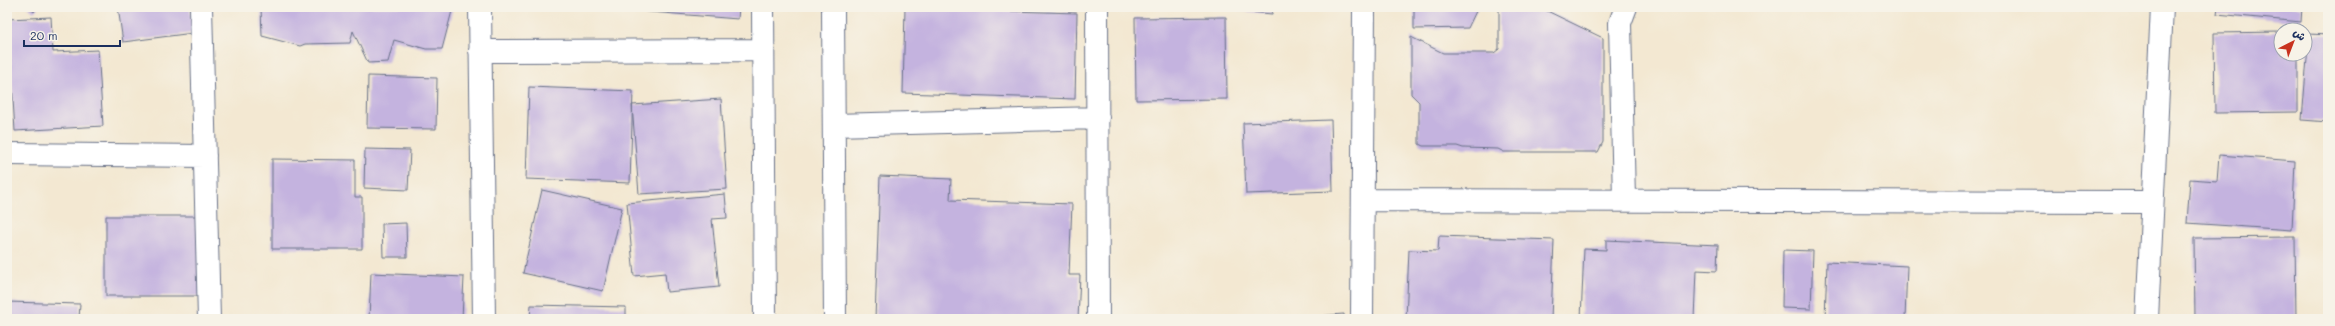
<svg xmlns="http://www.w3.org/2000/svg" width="2335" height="326" font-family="Mali,'Playpen Sans Arabic',sans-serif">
<rect width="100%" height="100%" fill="#f7f3e8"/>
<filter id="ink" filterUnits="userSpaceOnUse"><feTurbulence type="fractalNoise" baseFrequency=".025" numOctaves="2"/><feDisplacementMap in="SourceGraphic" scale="8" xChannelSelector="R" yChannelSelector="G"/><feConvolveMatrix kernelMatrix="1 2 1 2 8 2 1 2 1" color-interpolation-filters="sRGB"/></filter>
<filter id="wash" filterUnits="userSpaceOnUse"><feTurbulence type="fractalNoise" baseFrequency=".012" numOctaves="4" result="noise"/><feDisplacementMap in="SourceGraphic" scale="16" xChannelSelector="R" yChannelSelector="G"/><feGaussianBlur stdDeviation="0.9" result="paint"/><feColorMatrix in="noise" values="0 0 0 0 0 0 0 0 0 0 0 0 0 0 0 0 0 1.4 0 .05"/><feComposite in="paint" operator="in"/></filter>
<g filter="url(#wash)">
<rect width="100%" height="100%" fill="#f3e8d2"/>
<g id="blocks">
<path fill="#c4b3df" d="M28,7h10l-4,5z
M118,7h72l3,26 -70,9z
M261,7h192l-11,42h-16l-32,-9 -6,22 -20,1 -15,-32 -3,12 -45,1 -5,2 -38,-10z
M638,7h101l-1,12 -100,-8z
M1241,7h32l-1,7 -32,-3z
M1414,7h64l-10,21 -54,1z
M1499,7h40l64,31v104l-5,10h-94l-6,-3 -35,-1 -6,-2h-34l-4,-2v-42l-8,-8v-57l32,16h51l5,-4z
M2218,7h84l-1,15 -84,-8z
M905,8l172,5 -2,86 -172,-6z
M51,17l2,35 45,-2 5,76 -88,5 -7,-112z
M1226,17l1,82 -91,1 -1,-82z
M2281,32v22h17v58l-83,1 -1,-80z
M2309,34l19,1v87l-26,-2z
M368,76l69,2 -1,51 -69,-1z
M529,87l104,4 -3,92 -104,-4z
M721,99l6,90 -88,5 -7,-89z
M1331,120l2,71 -87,3 -3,-71z
M365,149l45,1 -2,40 -44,-2z
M2219,155l76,6 -3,69 -105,-7 3,-44 27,2z
M272,159l83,1v37h7v52h-90z
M880,176l71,3 -1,21 122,4 -3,71h11l-2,44h-203z
M542,190l80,18 -19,83 -80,-18z
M725,194l2,24 -15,1 7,68 -52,5 -2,-19 -31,3 -7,-73z
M106,216h95v80h-95z
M406,223l1,34h-24l-1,-33z
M1439,236l115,4 -3,79h-145l3,-69 29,1z
M2295,237l1,82h-101l-1,-81z
M1606,240l112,5 -1,26 -21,-1 -2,49h-113l3,-70 22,1z
M1783,250l30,1 -2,58 -29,-1z
M1827,262l80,4 -2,53h-80z
M371,273l93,4 -2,42h-93z
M7,302l73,2 -1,15h-72z
M531,305l95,2v12h-96z
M1344,314v5h-53v-1z"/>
</g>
</g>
<g filter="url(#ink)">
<use href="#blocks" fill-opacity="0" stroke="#677087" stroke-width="1"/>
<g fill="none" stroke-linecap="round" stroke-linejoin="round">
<defs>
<path id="minor" d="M201,7l8,312
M480,7l4,312
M763,7l2,312
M833,7l2,312
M1097,7l1,312
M480,51l283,-1
M834,125l264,-7
M7,154l198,2
M1363,200l789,2
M1624,200l-4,-177 6,-16
M1362,319l2,-312
M2147,319l15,-312"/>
</defs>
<use href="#minor" stroke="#677087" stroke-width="24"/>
<use href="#minor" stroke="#fff" stroke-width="22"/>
</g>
</g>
<rect width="2335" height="326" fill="none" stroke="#f7f3e8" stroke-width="24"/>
<g transform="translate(2293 42) rotate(42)"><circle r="19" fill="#f7f3e8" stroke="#9fa5b1"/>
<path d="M0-3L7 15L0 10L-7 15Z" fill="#c8321e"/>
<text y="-6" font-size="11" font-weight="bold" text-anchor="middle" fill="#1b2f5e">ش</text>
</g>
<path d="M24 40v6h96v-6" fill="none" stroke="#1b2f5e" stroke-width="2"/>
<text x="30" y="40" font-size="12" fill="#1b2f5e" stroke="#f7f3e8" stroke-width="3" paint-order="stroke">20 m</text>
</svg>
